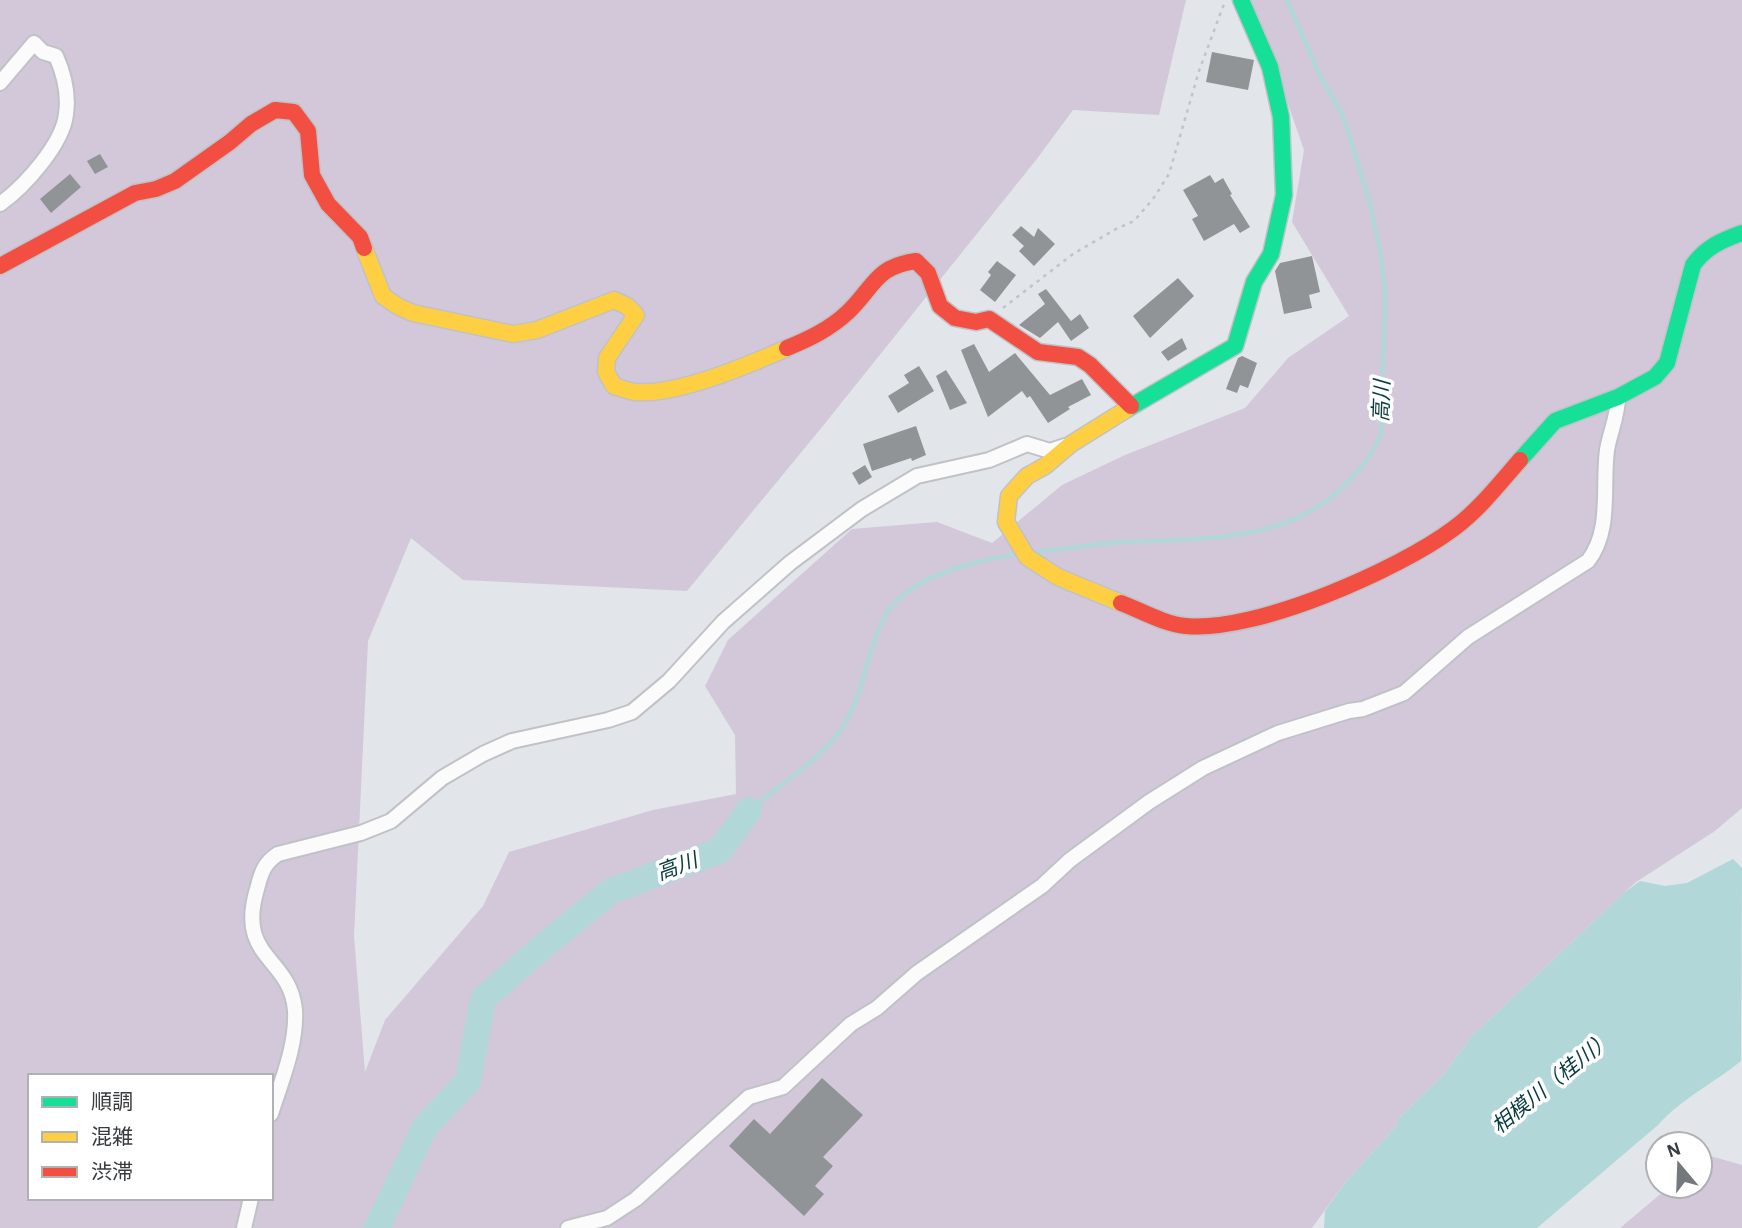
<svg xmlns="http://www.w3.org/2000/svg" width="1742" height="1228" font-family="'Alegreya Sans','Noto Sans JP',sans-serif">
<rect width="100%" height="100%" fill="#e2e5ea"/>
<path fill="#d2c8d9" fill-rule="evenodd" d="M0,0h1186l-27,115 -86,-5 -37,50 -214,267 -135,164 -224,-11 -52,-42 -43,103 -14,295 11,136 20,-52 98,-114 26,-54 144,-42 83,-16 -1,-59 -30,-49 23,-46 124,-111 85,-7 55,21 70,-58 63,-30 120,-47 43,-50 61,-42 -57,-94 12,-72 -32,-92 -28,-58h498v808l-27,23 -79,51 -11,10 -155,146 -26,36 -46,45v5l-54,60 -32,44h-1312zM30,1076h241v122h-241z
M1707,1155l35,10v63h-122l50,-42h30v-25z"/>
<path fill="#b2d7d9" d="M1733,859l9,9 -1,193c-27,22 -60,38 -83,64l-121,103h-213l1,-17 19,-27 54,-60v-5l46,-45 26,-36 155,-146 15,-11 25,5 22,-3z"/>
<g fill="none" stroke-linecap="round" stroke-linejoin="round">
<path stroke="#b2d7d9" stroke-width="4.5" d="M1037,552c28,-3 57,-8 85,-10 77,-4 163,2 222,-56 16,-17 28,-30 37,-52l4,-140 -4,-37 -10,-50 -24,-79 -9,-22 -17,-28 -34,-78
M749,810c30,-24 75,-53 95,-85 15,-25 20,-53 29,-80 3,-9 7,-21 12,-30 24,-39 89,-54 132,-61"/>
<path stroke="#b2d7d9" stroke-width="26" d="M377,1228l47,-100 44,-47 15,-82 58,-51 70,-57 108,-40 30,-41"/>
</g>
<path fill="#919497" d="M1212,52l42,8 -6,30 -42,-8z
M100,154l8,13 -13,7 -8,-13z
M70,174l11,13 -30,26 -11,-14z
M1210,175l5,8 8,-5 9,16 -2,1 20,32 -10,6 -6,-9 -30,17 -12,-22 6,-3 -15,-26z
M1021,226l13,11 4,-9 17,16 -21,22 -15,-15 5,-5 -12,-11z
M1312,256l8,36 -11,3 3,13 -28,6 -9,-43 5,-8z
M997,261l19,14 -21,27 -15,-12 11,-15 -3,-3z
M1178,278l16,18 -44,42 -17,-22z
M1046,289l25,32 9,-7 9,14 -18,13 -13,-19 -18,16 -21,-13 26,-21 -7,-10z
M1182,338l5,11 -19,12 -7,-9z
M974,344l15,28 26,-19 35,42 32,-16 9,16 -23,12 2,2 -22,14 -18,-27 -3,2 -5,-7 -34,26 -27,-67z
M1242,356l15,7 -9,25 -8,-3 -3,8 -11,-4 12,-31z
M919,366l15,25 -36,22 -10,-17 21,-13 -5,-8z
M946,370l21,33 -17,7 -14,-34z
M916,426l10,29 -14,6 -1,-3 -39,13 -9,-27z
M865,465l7,12 -13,8 -7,-12z
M822,1078l41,37 -40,42 10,9 -18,20 9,8 -20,22 -75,-70 25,-27 16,15z"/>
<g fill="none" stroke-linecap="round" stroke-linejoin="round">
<defs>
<path id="street" d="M0,83l34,-40 9,9 13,4c8,18 13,37 10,58 -3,30 -42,73 -66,90
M271,1114c10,-32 26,-69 24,-104 -5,-54 -59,-51 -38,-121 4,-16 7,-26 21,-35l83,-21 30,-12 51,-43 41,-24 29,-13 96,-21 24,-8 37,-31 54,-59 67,-59 72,-54 55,-33 72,-16 38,-16 23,7 15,-5
M244,1228l7,-30
M568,1228l39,-10 29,-19 113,-102 34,-10 68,-63 26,-16 40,-35 125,-87 28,-26 79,-58 54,-34 75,-35 71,-22 14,-2 41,-16 64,-56 120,-76c24,-31 14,-73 19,-111 3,-18 11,-34 11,-53"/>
<path id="fast" d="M1127,409l108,-63 19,-64 17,-28 13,-59 -3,-78 -11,-50 -29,-67
M1520,460l35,-39 63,-24 37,-20 12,-14 26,-98c13,-18 29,-25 49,-32"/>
<path id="slow" d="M364,248l19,48 16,11 14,6 100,21 24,-4 77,-30 13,6 9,9 -29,43 -1,14 8,14c7,2 14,5 21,6 41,4 114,-27 152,-44
M1121,603l-63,-26 -31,-20 -21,-35 3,-26 18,-20 18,-10 26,-22 56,-35"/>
<path id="jam" d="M0,266l135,-73 21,-4 19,-8 55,-39 21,-18 24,-14 19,2 14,19 4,44 16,29 32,33 4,11
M787,348c22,-9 43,-19 61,-36 26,-25 28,-46 68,-51l12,12 12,33 15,12 21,4 13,-3 49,33 40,5 12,8 41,41
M1121,603c21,8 43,21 65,23 69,7 212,-56 267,-97 26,-19 46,-45 67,-69"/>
</defs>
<use href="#street" stroke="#c0c2c6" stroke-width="18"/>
<use href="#fast" stroke="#c0c2c6" stroke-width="19"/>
<use href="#slow" stroke="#c0c2c6" stroke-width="19"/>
<use href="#jam" stroke="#c0c2c6" stroke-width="19"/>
<path stroke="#c2c4c6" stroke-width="2.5" stroke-dasharray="3.5 5" stroke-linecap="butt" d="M1003,308l70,-54 43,-25 18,-8 19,-22 16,-25 30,-103 25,-67"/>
<use href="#street" stroke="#fbfbfc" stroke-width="14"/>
<use href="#fast" stroke="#16e098" stroke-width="16"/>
<use href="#slow" stroke="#ffcf43" stroke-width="16"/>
<use href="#jam" stroke="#f24e42" stroke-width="16"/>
</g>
<g text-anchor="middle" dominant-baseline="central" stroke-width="7" stroke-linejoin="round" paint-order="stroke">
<g font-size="21" font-style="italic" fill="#083b3d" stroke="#fff">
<text transform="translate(1382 401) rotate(-88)">高川</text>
<text transform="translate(677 867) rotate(-20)">高川</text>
<text transform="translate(1552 1083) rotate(-39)">相模川（桂川）</text>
</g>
</g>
<rect x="28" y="1074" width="245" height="126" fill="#ffffff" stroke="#b0b1b2" stroke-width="2"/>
<rect x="42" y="1097" width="35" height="10" fill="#16e098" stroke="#b0b1b2" stroke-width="2"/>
<text x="91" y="1109" font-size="21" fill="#393c3f">順調</text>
<rect x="42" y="1132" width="35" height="10" fill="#ffcf43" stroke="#b0b1b2" stroke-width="2"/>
<text x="91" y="1144" font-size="21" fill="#393c3f">混雑</text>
<rect x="42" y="1167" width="35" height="10" fill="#f24e42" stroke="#b0b1b2" stroke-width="2"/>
<text x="91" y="1179" font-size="21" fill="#393c3f">渋滞</text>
<g transform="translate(1679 1165) rotate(341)"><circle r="33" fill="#ffffff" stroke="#b0b1b2" stroke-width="2"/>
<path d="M0-5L12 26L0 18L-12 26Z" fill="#74777b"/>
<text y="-10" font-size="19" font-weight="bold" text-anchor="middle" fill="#393c3f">N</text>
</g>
</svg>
